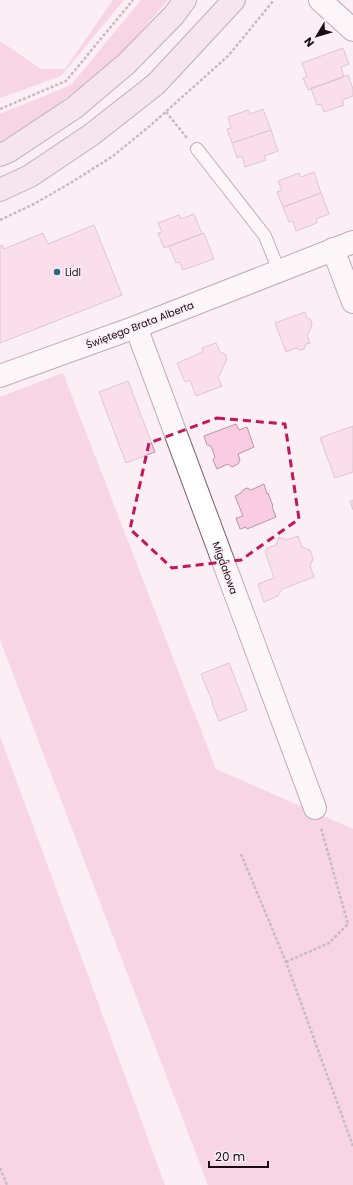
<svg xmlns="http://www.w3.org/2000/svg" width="353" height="1185" font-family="Poppins,sans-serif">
<rect width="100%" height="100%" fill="#fbeef4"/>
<path fill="#f1b5d2" d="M113,0h11l-63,76 -61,22v-57l41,28h24z
M141,0h27c-21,25 -43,50 -68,71 -31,27 -65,50 -100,71v-28l71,-29z
M63,373l153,396 137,60v356h-145l-208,-545v-243z
M0,736l165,449h-165z"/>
<path fill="#f9cce1" stroke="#b697a5" d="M343,48l6,16 -8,3 3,10 -36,13 -5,-12 4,-1 -5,-14z
M348,75l5,14v7l-11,4 2,5 -20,7 -3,-8 -4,1 -6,-17z
M263,109l8,21 -39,13 -5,-14 4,-1 -3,-11 20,-7 2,4z
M271,130l7,21 -14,5 2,4 -21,7 -3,-11 -5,2 -5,-15z
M314,172l7,21 -38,14 -6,-15 5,-2 -4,-9 21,-8 2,4z
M321,193l8,21 -13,5 1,4 -21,8 -3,-10 -4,1 -6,-15z
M194,214l8,20 -38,14 -6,-15 4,-1 -4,-9 21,-8 2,4z
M94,225l28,70 -122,48v-97l2,-1 2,4 39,-16 5,11z
M204,233l10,26 -31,11 -3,-8 -4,1 -7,-17z
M305,312l2,6 4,2 1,5 -5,11 3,7 -4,1 -2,5 -4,1 -4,-2 -10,4 -11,-29z
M216,343l4,9 5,2 2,5 -9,19 4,8 -26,10 -6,-16 -5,2 -8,-19 26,-11 -1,-4z
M128,381l27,71 -29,11 -27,-71z
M236,424l3,6 8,-3 7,20 -16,7 2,6 -2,4 -6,3 -4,-3 -11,5 -4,-9 2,-3 -4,-11 -4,-1 -3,-9z
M353,426v46l-18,6 -15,-40z
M264,484l3,10 1,-1 5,13 -1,1 4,10 -29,12 -1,-2 -6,2 -4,-11 7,-2 -8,-20 6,-3 2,-3 4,-2 4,2z
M353,500v10l-3,-9z
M298,536l4,11 8,3 3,9 -3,7 4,11 -32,12 -4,7 -14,6 -6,-18 16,-6 -9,-27 2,-3 9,-3 3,-8 7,3z
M229,663l18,47 -28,11 -7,-18h1l-12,-29z"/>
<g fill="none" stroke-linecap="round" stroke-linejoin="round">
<defs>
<path id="lane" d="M197,149l68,87 14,35"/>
<path id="street" d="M320,0l33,30
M333,249l20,53
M136,327l179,481
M0,376l136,-49 217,-85"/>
<path id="secondary" d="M0,155l9,-4 65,-43 52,-44 48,-49 11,-15
M0,190l30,-14 61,-41 65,-51 78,-84"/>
</defs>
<use href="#lane" stroke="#7a5e6b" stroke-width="14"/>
<use href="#street" stroke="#7a5e6b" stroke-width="24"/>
<use href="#secondary" stroke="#7a5e6b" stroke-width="24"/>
<path stroke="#877b81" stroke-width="2.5" stroke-dasharray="3 2" stroke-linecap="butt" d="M0,109l66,-28 67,-81
M166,112l21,26
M0,220l34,-16 38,-22 41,-26 38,-31 78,-70 45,-55
M241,854l45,108 67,184
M286,962l43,-19 19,-19 -27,-96
M0,1168l7,17"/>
<use href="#lane" stroke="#fff" stroke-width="12"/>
<use href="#street" stroke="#fff" stroke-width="22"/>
<use href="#secondary" stroke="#f1dae6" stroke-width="22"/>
</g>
<path d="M0 0H353V1185H0ZM217,418l68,6 14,95 -58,41 -69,8 -42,-39 19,-86z" fill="#fbeef4" fill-opacity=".55" fill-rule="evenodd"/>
<path fill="none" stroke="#c2185b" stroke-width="3" stroke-dasharray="8 5" stroke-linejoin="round" d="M217,418l68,6 14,95 -58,41 -69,8 -42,-39 19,-86z"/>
<circle fill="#286c7d" stroke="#fbeef4" stroke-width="1.5" cx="57" cy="272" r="4"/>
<g text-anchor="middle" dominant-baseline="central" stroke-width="3" stroke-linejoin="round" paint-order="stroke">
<g font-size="10" fill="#170d12" stroke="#fbeef4" text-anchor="start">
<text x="65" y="272">Lidl</text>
</g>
<g font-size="10" fill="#170d12" stroke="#fbeef4">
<text transform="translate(140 325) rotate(-21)">Świętego Brata Alberta</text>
<text transform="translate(225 568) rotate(70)">Migdałowa</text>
</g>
</g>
<g transform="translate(317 36) rotate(232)" stroke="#fbeef4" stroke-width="3" paint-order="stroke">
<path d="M0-3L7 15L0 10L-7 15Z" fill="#170d12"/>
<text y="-6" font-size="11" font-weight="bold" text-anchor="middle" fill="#170d12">N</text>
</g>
<path d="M209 1161v6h59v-6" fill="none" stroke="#170d12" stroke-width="2"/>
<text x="215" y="1161" font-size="12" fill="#170d12" stroke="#fbeef4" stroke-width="3" paint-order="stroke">20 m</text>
</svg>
